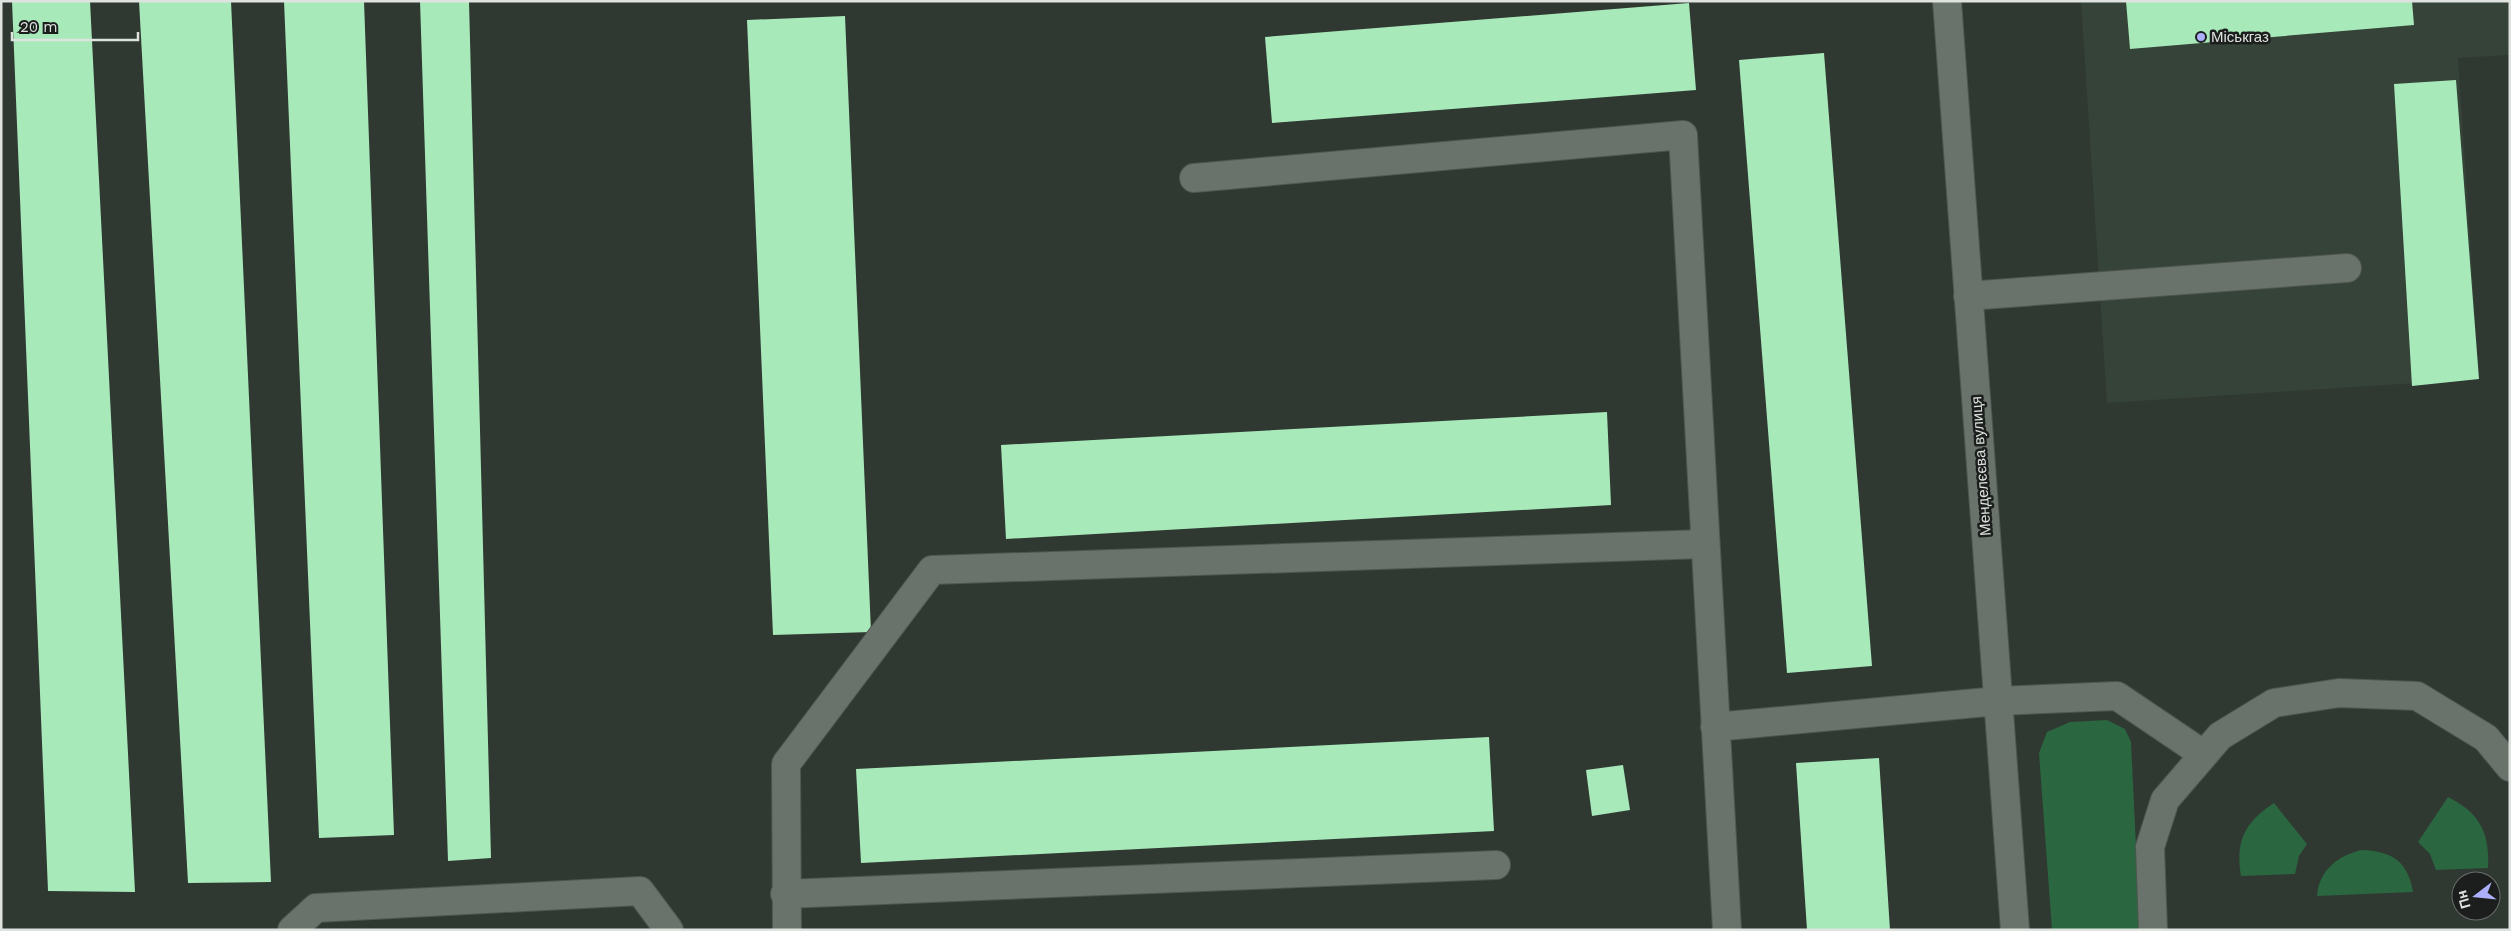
<svg xmlns="http://www.w3.org/2000/svg" width="2511" height="931" font-family="'Work Sans',sans-serif">
<rect width="100%" height="100%" fill="#303832"/>
<path fill="#354339" d="M2081,1h429v54l-52,3 21,321 -372,24z"/>
<path fill="#2a663f" d="M2107,720l18,9 6,13 9,188h-88l-13,-177 8,-21 23,-10z
M2448,797c32,16 42,36 40,71l-52,2 -6,-16 -12,-12z
M2274,803l33,41 -8,12 -4,18 -54,2c-6,-35 4,-54 33,-73z
M2361,850c31,1 47,11 52,42l-96,4c2,-26 21,-40 44,-46z"/>
<path fill="#a8e9ba" d="M12,1h78l45,891 -87,-1z
M139,1h92l40,881 -83,1z
M284,1h80l30,834 -75,3z
M420,1h49l22,857 -43,3z
M2126,1h286l2,24 -284,24z
M1689,3l7,87 -424,33 -7,-86z
M845,16l26,616 -98,3 -26,-615z
M1824,53l48,613 -85,7 -48,-613z
M2456,80l23,299 -67,7 -18,-302z
M1607,412l4,93 -605,34 -5,-94z
M1489,737l5,94 -633,32 -5,-94z
M1879,758l11,172h-83l-11,-167z
M1623,765l7,45 -38,6 -6,-46z"/>
<g fill="none" stroke-linecap="round" stroke-linejoin="round">
<defs>
<path id="minor" d="M1947,1l68,929
M1194,178l489,-43 44,795
M1968,296l379,-28
M1715,727l283,-26 119,-5 86,58
M785,894l711,-29
M292,930l24,-22 324,-17 29,39
M787,930l-1,-166 146,-194 773,-26
M2153,930l-3,-83 15,-47 55,-64 54,-33 65,-10 78,3 69,42 24,29"/>
</defs>
<use href="#minor" stroke="#4f5651" stroke-width="30"/>
<use href="#minor" stroke="#69726b" stroke-width="28"/>
</g>
<circle fill="#acaffb" stroke="#1b1e1c" stroke-width="2" cx="2201" cy="37" r="5"/>
<g text-anchor="middle" dominant-baseline="central" stroke-width="5" stroke-linejoin="round" paint-order="stroke">
<g font-size="15" fill="#dee3df" stroke="#1b1e1c" text-anchor="start">
<text x="2211" y="37">Міськгаз</text>
</g>
<g font-size="15" fill="#dee3df" stroke="#1b1e1c">
<text transform="translate(1981 466) rotate(-94)">Менделєєва вулиця</text>
</g>
</g>
<rect width="2511" height="931" fill="none" stroke="#dee3df" stroke-width="5"/>
<g transform="translate(2476 896) rotate(254)"><circle r="24" fill="#1b1e1c" stroke="#696d6a"/>
<path d="M0-4L9 19L0 12L-9 19Z" fill="#acaffb"/>
<text y="-8" font-size="14" font-weight="bold" text-anchor="middle" fill="#dee3df">Пн</text>
</g>
<path d="M12 32v8h126v-8" fill="none" stroke="#dee3df" stroke-width="2.5"/>
<text x="20" y="32" font-size="15" fill="#dee3df" stroke="#1b1e1c" stroke-width="4" paint-order="stroke">20 m</text>
</svg>
